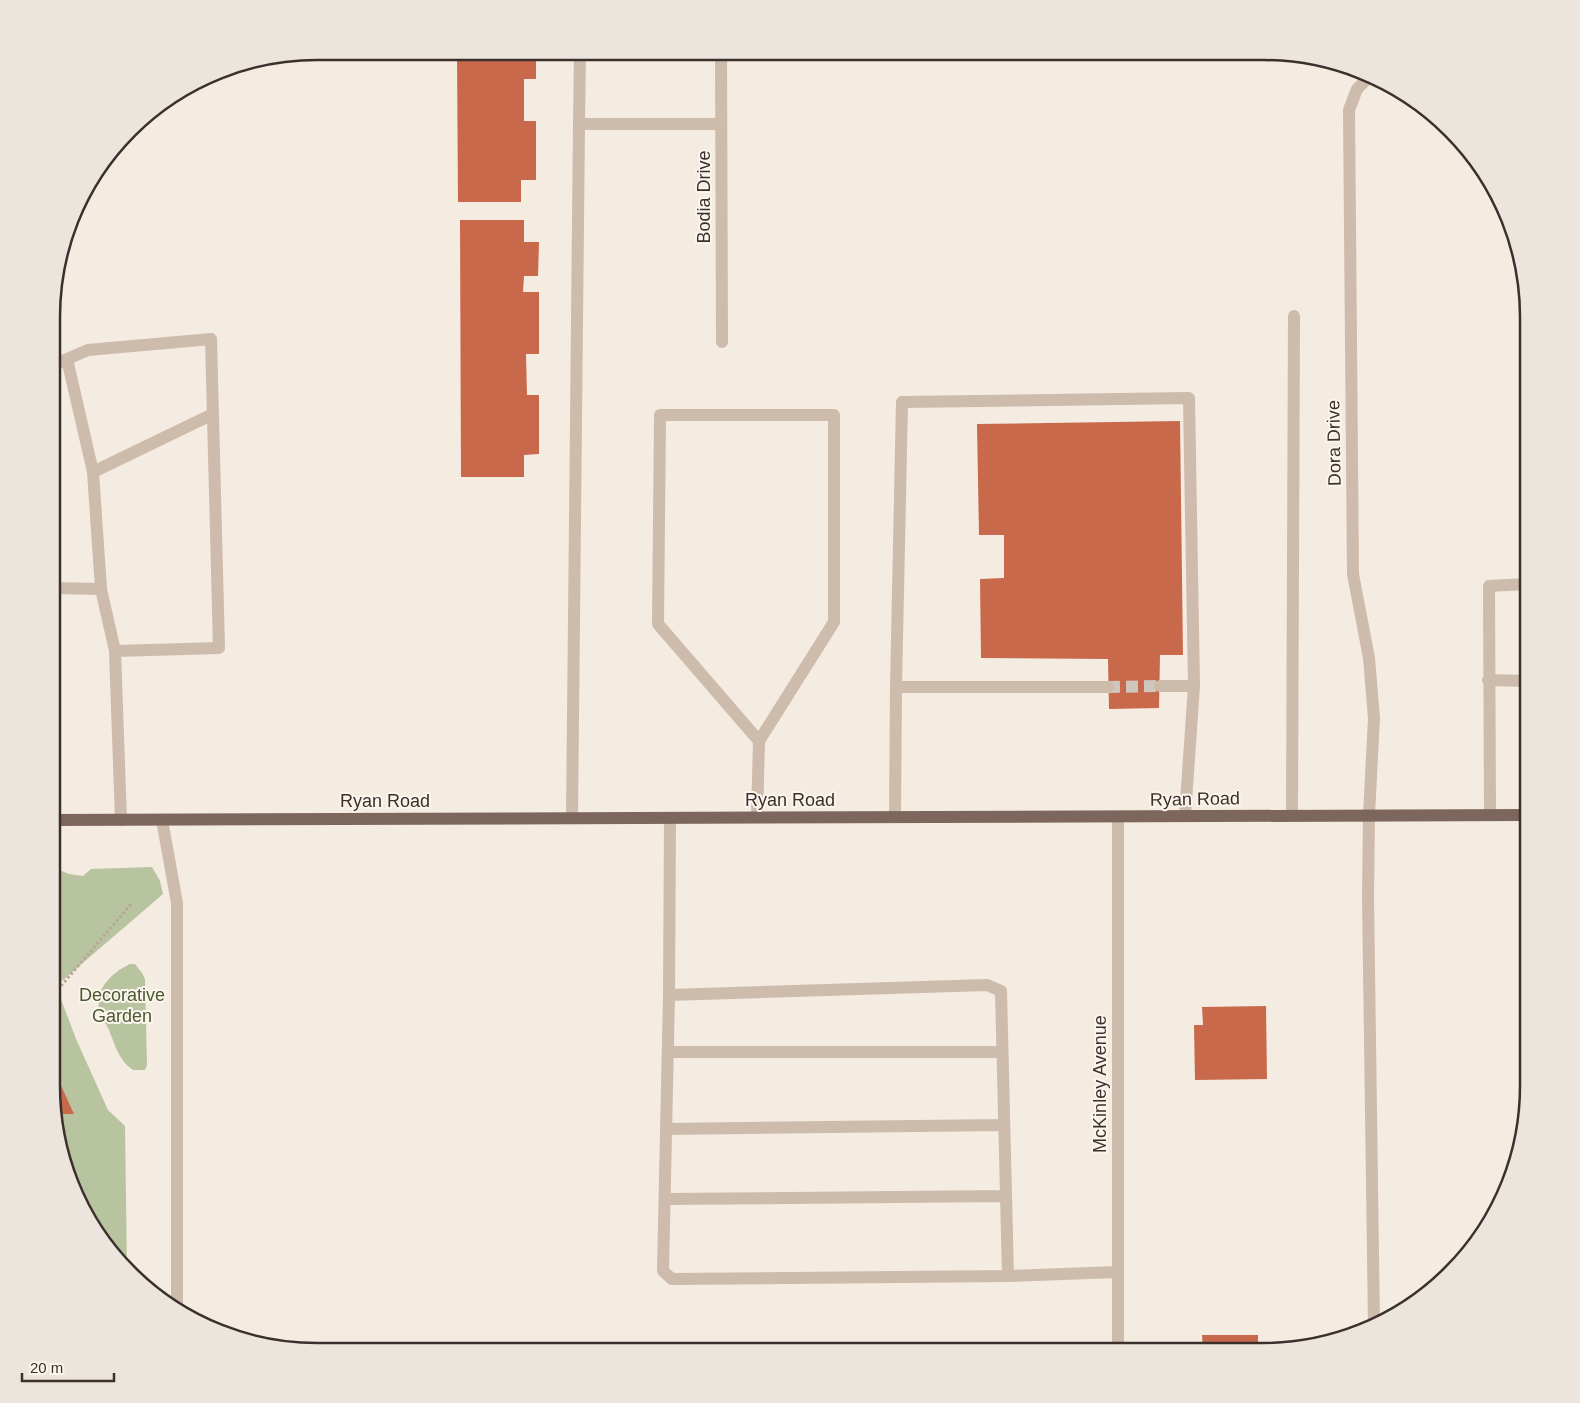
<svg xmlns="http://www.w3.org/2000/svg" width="1580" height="1403" font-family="Arial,sans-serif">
<rect width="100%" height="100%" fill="#f4ebe1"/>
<path fill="#b8c4a0" d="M52,867l17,7 14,2 8,-7 61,-2 8,14 3,13 -107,92 20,53 32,71 17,16 2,145 -10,-9 -46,-74 -19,-85z
M130,964h5l7,9 3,6 2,86 -2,5h-12c-14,-9 -18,-25 -24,-40 -3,-7 -9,-13 -10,-21 -4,-21 14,-37 31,-45z"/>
<path fill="#c8694b" d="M457,51h79v28h-12v42h12v59h-15v22h-63z
M460,220h64v22h15l-1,34h-14l-1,16h16v62h-13l1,41h12v59l-15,1v22h-63z
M1180,421l3,234h-23l-1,53 -50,1 -1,-50 -127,-1 -1,-79 24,-1v-43h-25l-2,-111z
M1266,1006l1,73 -72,1 -1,-55h9l-1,-18z
M52,1066l22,48h-18l-1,2 -3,-13z
M1202,1335h56v16h-55z"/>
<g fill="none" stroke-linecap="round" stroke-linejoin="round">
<path stroke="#cfc6bd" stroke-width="12" stroke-dasharray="12 6" stroke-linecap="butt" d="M1108,687l52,-1"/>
<path stroke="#b9a596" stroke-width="3" stroke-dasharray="2.5 2.5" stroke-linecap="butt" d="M52,982l9,4 71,-83"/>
<path stroke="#cdbbac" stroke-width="12" d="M721,51l1,291
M1370,76l-13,13 -8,21 4,464 16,84 5,60 -5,97 -1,82 6,429
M579,124l1,-73
M67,359l26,113 8,117
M53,365l35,-15 123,-11 8,309 -104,3
M93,472l120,-58
M53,588l48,1 14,62 6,169
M1488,680l40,1
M1160,686h34
M896,687h212
M1292,815l2,-499
M1490,815l-1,-229 39,-2
M757,817l2,-76 75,-119v-207h-174l-2,209 101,117
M895,817l1,-130 6,-285 287,-4 5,288 -9,130
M572,818l7,-694h142
M670,818l-1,177 -6,276 9,8 336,-3
M162,820l15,83v406
M669,995l318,-10 14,6 7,285 109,-4
M668,1052h334
M666,1129l338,-4
M665,1199l340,-3
M1118,1351v-534"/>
<path stroke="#7d675c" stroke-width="12" d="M52,820l1477,-5"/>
</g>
<g text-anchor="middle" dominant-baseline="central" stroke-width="4" stroke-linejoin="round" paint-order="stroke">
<g font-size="18" fill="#3b302b" stroke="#fbf5ee">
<text transform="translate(704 197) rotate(-90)">Bodia Drive</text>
<text transform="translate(1334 443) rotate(-91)">Dora Drive</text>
<text transform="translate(1195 799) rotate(-1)">Ryan Road</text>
<text x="790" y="800">Ryan Road</text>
<text x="385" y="801">Ryan Road</text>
<text transform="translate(1100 1084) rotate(-90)">McKinley Avenue</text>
</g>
<g font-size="18" fill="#4a5a2e" stroke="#fbf5ee">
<text x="122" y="995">Decorative<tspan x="122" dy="21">Garden</tspan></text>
</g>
</g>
<path d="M0 0H1580V1403H0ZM317 60H1263A257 257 0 0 1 1520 317V1086A257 257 0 0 1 1263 1343H317A257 257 0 0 1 60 1086V317A257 257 0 0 1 317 60Z" fill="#ece5de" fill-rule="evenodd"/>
<path fill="none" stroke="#3b302b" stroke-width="2.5" d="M317 60H1263A257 257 0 0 1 1520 317V1086A257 257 0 0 1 1263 1343H317A257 257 0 0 1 60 1086V317A257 257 0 0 1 317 60Z"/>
<path d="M22 1373v8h92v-8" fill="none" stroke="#3b302b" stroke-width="2.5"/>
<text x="30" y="1373" font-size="15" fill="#3b302b" stroke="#fbf5ee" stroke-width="4" paint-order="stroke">20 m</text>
</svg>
